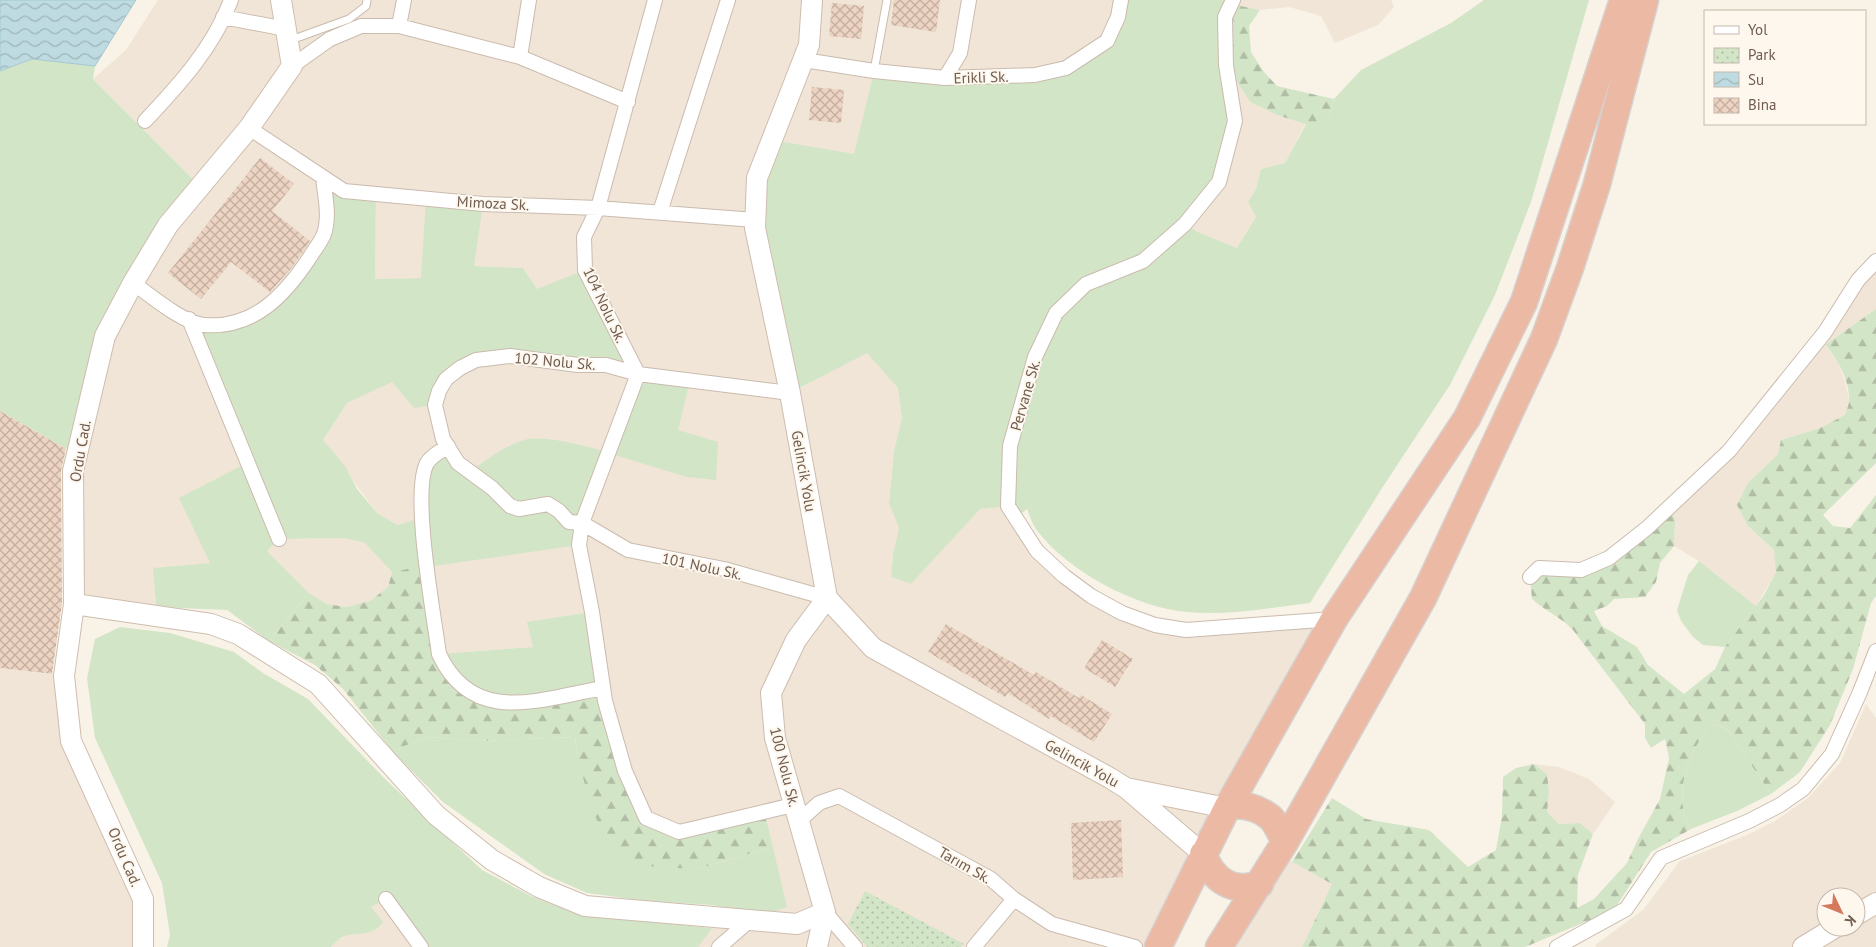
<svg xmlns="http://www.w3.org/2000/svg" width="1876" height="947" font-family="'PT Sans',sans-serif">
<defs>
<pattern id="forest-firs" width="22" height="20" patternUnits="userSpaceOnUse" patternTransform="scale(1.25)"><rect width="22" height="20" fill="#d3e5c7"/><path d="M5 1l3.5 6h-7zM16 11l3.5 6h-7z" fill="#b0bda4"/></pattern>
<pattern id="park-dots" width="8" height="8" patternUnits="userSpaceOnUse" patternTransform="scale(1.25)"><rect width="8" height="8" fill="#d3e5c7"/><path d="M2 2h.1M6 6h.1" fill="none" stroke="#b0bda4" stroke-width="1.8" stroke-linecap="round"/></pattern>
<pattern id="water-waves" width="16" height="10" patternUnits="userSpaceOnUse" patternTransform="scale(1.25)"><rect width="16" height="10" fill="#bedbe1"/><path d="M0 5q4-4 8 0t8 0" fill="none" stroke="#9fb5b9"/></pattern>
<pattern id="building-cross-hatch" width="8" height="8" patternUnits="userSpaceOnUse" patternTransform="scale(1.25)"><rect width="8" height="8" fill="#ecd3c2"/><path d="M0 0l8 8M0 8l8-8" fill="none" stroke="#c4aea0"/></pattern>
</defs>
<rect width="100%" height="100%" fill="#f9f3e7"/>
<path fill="#f0e5d6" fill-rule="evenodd" d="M158,0h963l-3,17 -25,35 -58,23 -161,-4 -20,84 -63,238 76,-41 31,36 4,30 -8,33 -5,51 10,26 -6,26 -2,23 20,7 69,-76 28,-2 56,70 91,49 179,-6 -176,328h-460l22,-31 67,-9 -23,-95 -85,20 -33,-14 -118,-196 5,25 -94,7 -17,-135 -24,6 -21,-12 -54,-73 24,-37 46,-22 21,27 25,-17 98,-102 -14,-21 -50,-2 -51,12 -47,1 1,-85 -49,15 -79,254 -38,100 -56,6 2,47 -82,-12 -1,-133 32,-135 96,-149 -108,-108 33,-29zM638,374l52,7 -13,49z
M1233,0h158l3,7 -16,18 -43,18 -14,-27 -32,-9 -29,3 -29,-6z
M1226,65l24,37 27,13 28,9 -20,39 -24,6 -5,20 -8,13 8,15 -19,31 -39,-16 -13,-8z
M1876,261v48l-51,36 13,17 7,19 4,19 -4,16 -25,12 -39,12 -3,14 -30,29v43l26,24 3,9 -1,13 -20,34 -57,-45 -25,-15 1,-24 -4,-17 58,-54z
M344,538l21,5 27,29 -4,15 -18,14 -24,6 -19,-3 -18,-11 -42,-42 12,-12z
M0,668l64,8 7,65 72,158v48h-143z
M1866,704l10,14v229h-280l-1,-2 48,-35 37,-49 67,-26 28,-14 33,-23 32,-35zM1826,897h30v30h-30z
M1534,764l25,3 30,12 26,23 -22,32 -13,-11 -21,1 -12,-12 2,-20 -2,-18z
M1278,854l54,30 -30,63h-83z
M386,899l35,48h-90l4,-6 19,-8 19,-2 -2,-24z"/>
<path fill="#d3e5c7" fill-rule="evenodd" d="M1121,0h112l2,121 -16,61 -34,42 13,8 39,16 19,-31 -8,-15 8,-13 5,-20 24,-6 21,-39 21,-1 7,-24 27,-29 90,-47 33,-23h105l-58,202 -36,93 -45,90 -66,100 -74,118c-41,5 -83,13 -124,9 -51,-5 -116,-40 -147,-79 -6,-7 -9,-16 -12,-24l-11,9 -8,-12 -28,3 -69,75 -20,-7 2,-23 6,-26 -10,-25 5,-52 8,-33 -4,-30 -31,-35 -77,40 -35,-165 17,-88 82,14 20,-83 71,7 121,-10 41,-27z
M32,59l63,7 -2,13 108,108 -96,149 -28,119 -77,-44v-340z
M323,178l53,16 -1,85 46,-1 5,-79 57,5 -9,62 49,2 14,21 48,-19 53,104 52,7 -12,49 40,12 -2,38 -29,-3 -79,-24 -29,92 -187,27 -27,-29 -21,-5 -65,1 -12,12 42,42 -40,48 -42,-31 -71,-3 -3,-39 57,-5 -31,-65 68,-35 -58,-144 14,6 65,-17 56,-74zM510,356l128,18 -30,78c-21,-5 -63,-18 -84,-12 -20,6 -38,20 -54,32l-22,-26 -21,18 -6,54 -23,7 -21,-12 -20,-24 -12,-23 -22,-26 24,-37 45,-21 22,26 21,-3 25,-37z
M1699,561l57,45 -31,41 -22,-2 -10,-8 -12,-16 -4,-11 11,-35z
M592,612l11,76 -115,13 -49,-47 94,-7 -6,-25z
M120,627l50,6 64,19 29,21 45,26 78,81 96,90 49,26 48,19 133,13 -14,19h-277l-35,-48 -15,8 12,15c-3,3 -6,7 -9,8 -13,8 -29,-2 -43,17h-164l3,-12 -8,-52 -67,-145 -8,-60 8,-39z
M1713,724l14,5 44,65 -34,17 -46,18c-20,-32 -3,-81 22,-105z
M432,737l45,4 98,-4 3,21 119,111 76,-22 14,60 -20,7 -56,-9 -72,-5 -52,-7 -43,-19 -101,-72 -49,-49 7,-6z"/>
<path fill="url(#forest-firs)" d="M1231,4l29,6 -11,16 2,26 13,20 13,14 57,13 -7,25h-22l-28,-9 -27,-13 -24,-37z
M1876,309v154l-53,52 10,11 17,2 26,-33v101l-5,7 -18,66 -23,56 -30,47 -29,22 -44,-65 -14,-5c-25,24 -42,73 -22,105l-40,23 -37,58 -89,37h-223l30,-63 -40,-22 40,-64 34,21 63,11 39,37 28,-17 6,-34 1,-39 13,-9 18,-4 13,10 2,18 -2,20 12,12 21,-1 13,11 -15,41 -1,33 17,-9 33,-36 12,-26 21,-38 9,-41 -4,-19 -14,9 -6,-10v-14l-72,-94c-12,-13 -28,-19 -41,-31l-2,-22 79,-19 62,-53 4,17 -1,24 -14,17 -4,19 -11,15 -31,2 -7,7 -13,5 8,15 35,21 11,18 36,29 31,-25 10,-22 39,-52 12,-23 -2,-22 -26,-24 -11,-21 11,-22 30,-29 3,-14 39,-12 25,-13c1,-4 4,-10 4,-15 1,-18 -12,-43 -24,-55z
M428,565l11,89 49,47 115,-13 43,130 33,14 85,-21 9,36 -76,22 -42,-2 -28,-7 -19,-18 -17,-34 -13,-50 -3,-21 -98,4 -45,-4 -31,10 -7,6 -51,-64 -28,-24 -46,-24 40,-48 18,11 19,3 24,-6 18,-14 4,-15z"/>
<path fill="url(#park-dots)" d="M865,891l99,53 -3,3h-94l-19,-23z"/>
<path fill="url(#water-waves)" stroke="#a5c9d1" d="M0,0h136l-41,66 -63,-7 -32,12z"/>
<path fill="url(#building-cross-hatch)" d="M894,0h46l-4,32 -45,-7z
M832,3l32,3 -3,33 -32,-3z
M812,87l32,3 -3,33 -32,-3z
M260,158l34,26 -22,27 38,30 -17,25 -23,26 -39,-30 -30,37 -33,-26z
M0,411l66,38 -5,22 1,132 -10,71 -52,-6z
M946,624l88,51 2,-3 43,26 2,-3 31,19 -18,28 -43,-26 -2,3 -41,-26 -3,4 -77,-45z
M1102,640l31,19 -18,28 -31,-19z
M1121,820l2,57 -50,3 -2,-57z"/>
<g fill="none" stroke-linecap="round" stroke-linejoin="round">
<defs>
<path id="lane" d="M291,40l58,-21 17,-13 1,-6
M874,71l13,-71"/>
<path id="street" d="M1233,0l-8,17 1,48 9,56 -16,61 -34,42 -42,37 -57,23 -30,29 -21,44 -25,89 -2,60 29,45 27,25 27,20 31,17 33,12 31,5 148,-11
M223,17l63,12
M399,26l5,-26
M520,57l9,-57
M804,60l70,11 71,7 90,-3 31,-7 41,-27 11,-24 3,-17
M292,66l38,-27 31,-13h38l121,31 108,45
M945,78l15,-25 9,-53
M145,121c33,-35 69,-74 86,-121
M249,128l95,63 139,13 115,4 157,12
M660,212l68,-212
M133,283c18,13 50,40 71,42 50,4 81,-30 106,-68 4,-7 11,-15 14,-23 6,-17 1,-39 -1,-56
M189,319l90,220
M638,374l-56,149 -3,22 13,67 13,89 20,70 21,47 33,14 114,-27
M638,374l-53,-104 -1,-33 14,-29 57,-208
M790,393l-152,-19 -32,-9h-28l-68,-9 -34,4 -16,8 -14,11 -7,12 -4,14 8,34 15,24 34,25 18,18 9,3 29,-5 11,7 10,11 13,1 46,27 96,19 103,29
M448,446c-7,5 -17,10 -21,17 -16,30 7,153 12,191 34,73 102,45 164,34
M1530,577l9,-9 42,2 28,-12 38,-30 82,-77 96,-119 33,-52 18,-19
M799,821l20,-18 20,-7 152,83 23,20 38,25 83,23
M386,899l35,48
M825,912l30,35
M719,947l30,-26
M974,947l40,-48
M1557,947l69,-38 35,-51 88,-37 31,-16 23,-16 29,-35 28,-62 16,-41"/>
<path id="secondary" d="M812,0l-3,45 -52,133 -2,50 35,165 37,205 46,50 237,130 16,10 77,66
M74,604l137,20 27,10 80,50 118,131 56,45 47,27 46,19 212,18 28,-12
M1126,788l101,20
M1856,915l20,-12
M143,947v-48l-72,-158 -7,-65 10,-72 -1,-133 32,-135 28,-53 35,-58 81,-97 43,-62 -11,-66
M817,947l8,-35 -50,-174 -4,-45 25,-53 31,-42
M1803,947l33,-20"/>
<path id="highway" d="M1227,808c14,-6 32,0 44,10 6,6 10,17 14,24
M1203,854c10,26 29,40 57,30
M1158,947l69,-139 107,-189 133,-201 57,-116 99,-302
M1219,947l66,-105 138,-244 121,-259 26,-71 27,-84 48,-184"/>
</defs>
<use href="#lane" stroke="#cabbae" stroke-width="9"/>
<use href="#street" stroke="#cabbae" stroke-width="16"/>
<use href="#secondary" stroke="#cebdaf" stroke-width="22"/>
<use href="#highway" stroke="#d7d1ce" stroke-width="29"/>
<use href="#lane" stroke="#fff" stroke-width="7"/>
<use href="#street" stroke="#fff" stroke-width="14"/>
<use href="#secondary" stroke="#fff" stroke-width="20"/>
<use href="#highway" stroke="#ecb9a5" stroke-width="26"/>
</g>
<g text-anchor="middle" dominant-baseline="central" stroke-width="4" stroke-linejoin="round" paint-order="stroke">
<g font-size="15" fill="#705b4f" stroke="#fdf7ed">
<text transform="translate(981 77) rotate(-2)">Erikli Sk.</text>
<text transform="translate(493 203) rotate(3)">Mimoza Sk.</text>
<text transform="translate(605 305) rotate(65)">104 Nolu Sk.</text>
<text transform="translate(555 361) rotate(5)">102 Nolu Sk.</text>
<text transform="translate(1025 395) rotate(-74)">Pervane Sk.</text>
<text transform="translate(80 451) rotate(-80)">Ordu Cad.</text>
<text transform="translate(804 471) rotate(80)">Gelincik Yolu</text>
<text transform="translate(702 566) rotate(12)">101 Nolu Sk.</text>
<text transform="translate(1082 763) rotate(29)">Gelincik Yolu</text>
<text transform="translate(785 767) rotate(76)">100 Nolu Sk.</text>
<text transform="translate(125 857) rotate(67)">Ordu Cad.</text>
<text transform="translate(965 865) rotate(30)">Tarım Sk.</text>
</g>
</g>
<rect x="1704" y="10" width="162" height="115" fill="#fdf7ed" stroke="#c5b9ae"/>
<rect x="1714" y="26" width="25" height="8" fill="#ffffff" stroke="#c5b9ae"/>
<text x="1748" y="35" font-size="15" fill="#705b4f">Yol</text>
<rect x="1714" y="48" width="25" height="15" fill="url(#park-dots)" stroke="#c5b9ae"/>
<text x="1748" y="60" font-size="15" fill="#705b4f">Park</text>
<rect x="1714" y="72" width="25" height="15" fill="url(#water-waves)" stroke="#c5b9ae"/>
<text x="1748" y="85" font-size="15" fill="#705b4f">Su</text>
<rect x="1714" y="98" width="25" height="15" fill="url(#building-cross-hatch)" stroke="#c5b9ae"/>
<text x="1748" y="110" font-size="15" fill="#705b4f">Bina</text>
<g transform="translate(1841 912) rotate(133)"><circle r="24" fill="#fdf7ed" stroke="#c5b9ae"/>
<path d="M0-4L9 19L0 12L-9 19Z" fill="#d4795b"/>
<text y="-8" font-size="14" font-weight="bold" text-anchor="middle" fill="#705b4f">K</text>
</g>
</svg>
